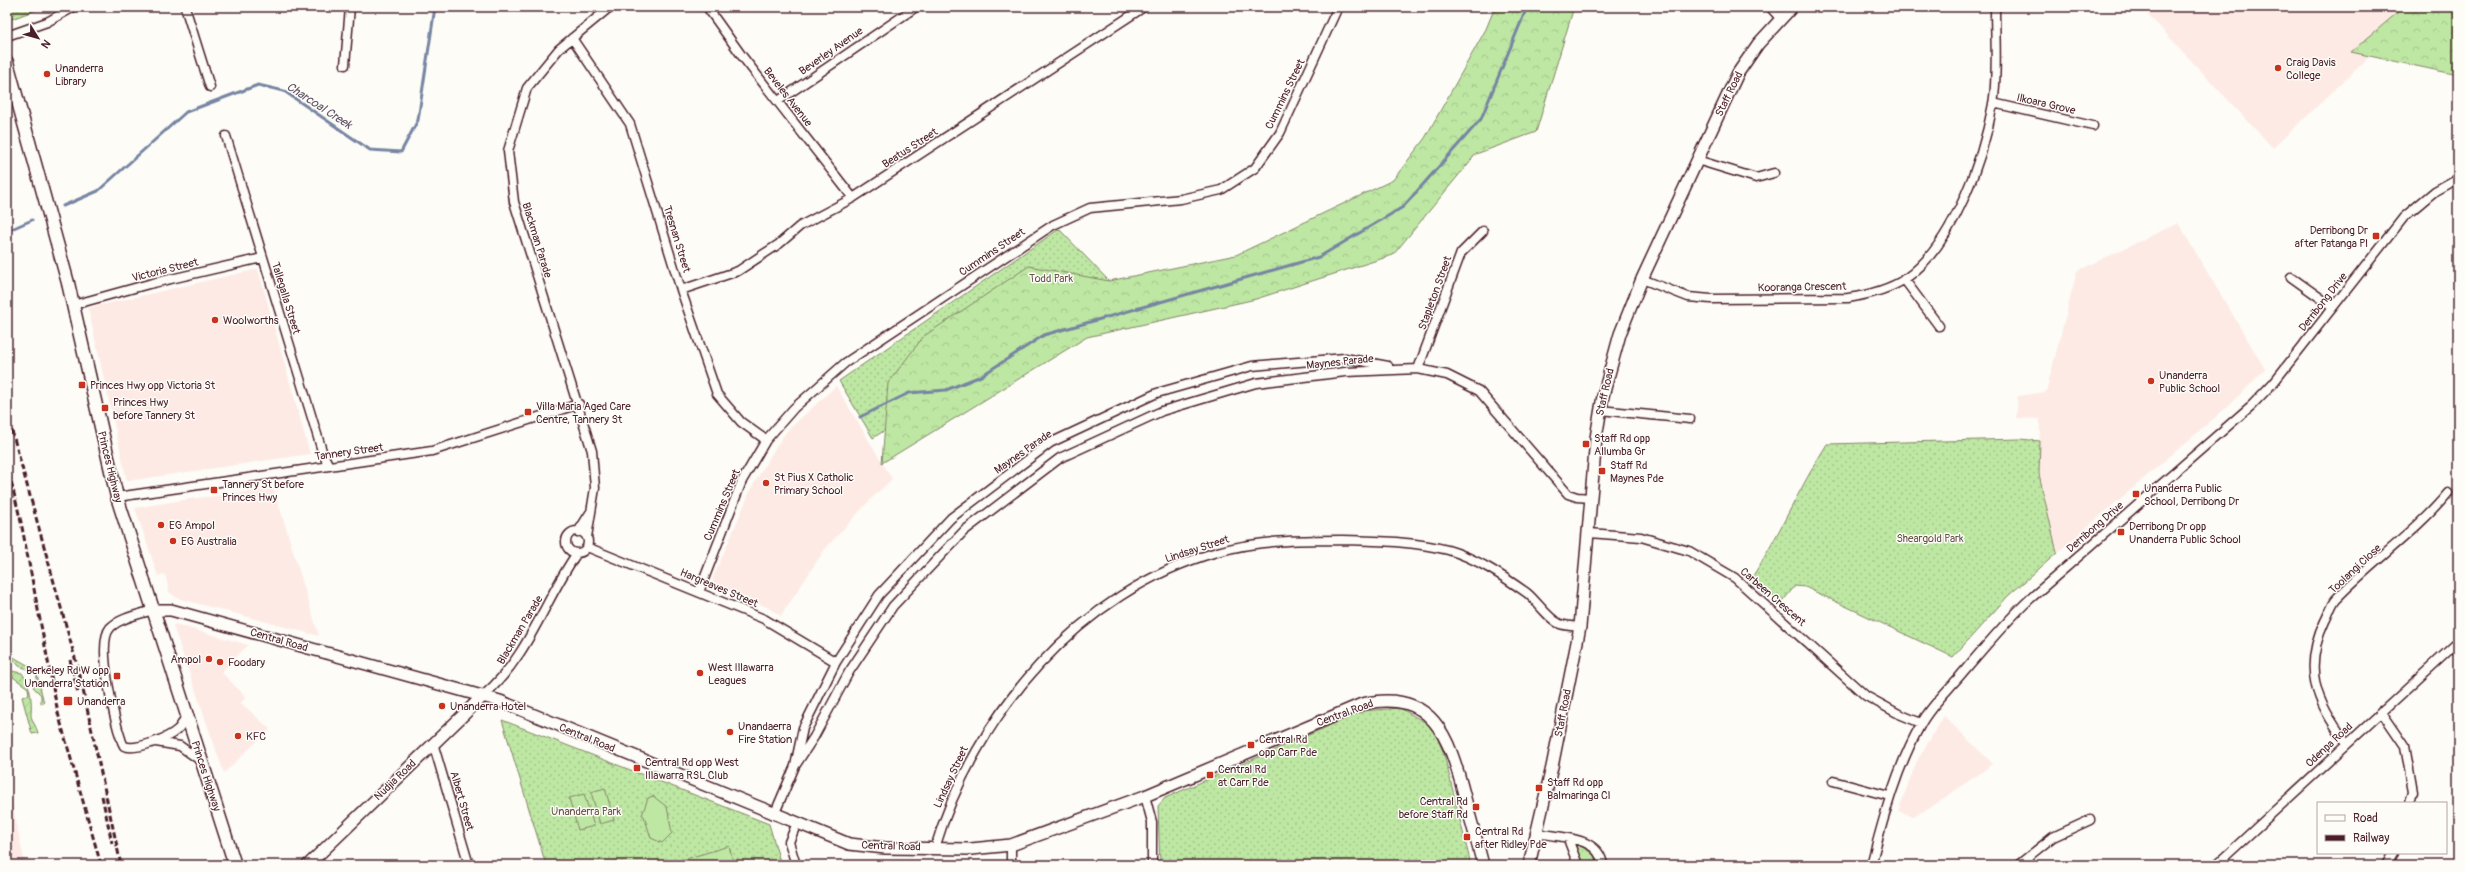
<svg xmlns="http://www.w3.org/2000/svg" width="2465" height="872" font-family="Pangolin,sans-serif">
<defs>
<pattern id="grass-dots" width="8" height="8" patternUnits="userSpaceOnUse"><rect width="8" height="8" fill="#bde7a3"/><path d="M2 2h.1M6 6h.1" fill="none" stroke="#a4c68c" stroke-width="1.8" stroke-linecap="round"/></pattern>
<pattern id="forest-crowns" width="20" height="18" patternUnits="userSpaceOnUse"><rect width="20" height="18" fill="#bde7a3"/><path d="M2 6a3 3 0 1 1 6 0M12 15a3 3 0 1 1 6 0" fill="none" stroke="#a4c68c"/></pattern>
<pattern id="garden-furrows" width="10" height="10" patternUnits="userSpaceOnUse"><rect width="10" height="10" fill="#bde7a3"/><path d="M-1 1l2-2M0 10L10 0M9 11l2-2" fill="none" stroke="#a4c68c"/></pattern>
</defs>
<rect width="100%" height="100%" fill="#fdfcf7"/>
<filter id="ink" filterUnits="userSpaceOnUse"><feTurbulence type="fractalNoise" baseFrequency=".025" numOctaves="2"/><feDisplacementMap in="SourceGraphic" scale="8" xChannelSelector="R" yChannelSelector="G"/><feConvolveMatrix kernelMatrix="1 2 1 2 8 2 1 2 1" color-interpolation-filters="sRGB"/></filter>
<g filter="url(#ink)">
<path fill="#fdeae5" d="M2141,7h281l-149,141z
M2178,223l87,146 -32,33 -176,151 -18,-79 1,-55 -24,-1 2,-22 28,-4 31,-121z
M258,269l52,185 -183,27 -39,-173z
M836,386l56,93 -20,19 -47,51 -44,67 -14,-9 -51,-20 -3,-3v-6l39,-91 22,-37 13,-19z
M274,489l45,147 -142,-38 -8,-6 -4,-18 -7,2 -23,-68 54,-9z
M175,624l73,21 -27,27 25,25 -5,6 29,26 -46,44 -51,-147z
M1944,716l49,48 -63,44 -17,8 -15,-5 19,-50z
M7,778l18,87h-18z"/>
<path fill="url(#grass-dots)" stroke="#848367" d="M7,7h37l-35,13z
M1059,229l50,52 -236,157 -34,-57z
M2020,439l20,2 -1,33 18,79 -49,43 -55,61 -148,-70 -10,-1 -13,16 -31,-23c28,-43 48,-91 76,-135z
M1400,708l33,19 11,27 27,111h-311l-2,-59 7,-8 198,-87z
M502,720l267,104 12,41h-235z"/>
<path fill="url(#forest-crowns)" stroke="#848367" d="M1495,7h79l-38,125 -60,22 -83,101 -137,44 -169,38 -205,126 6,-80 36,-47 105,-70 80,15 127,-26 157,-75 32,-42 61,-109z
M2404,7h54v68l-107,-23z
M1574,844c14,2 21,8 25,21h-16z"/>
<path fill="url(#garden-furrows)" stroke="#848367" d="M10,655l26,15 8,33 -3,1v-9l-8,-8 4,-10 -1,-5 -17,-6z
M11,671l11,2c9,13 10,27 9,42 0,4 6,13 7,18l-6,1 -10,-37 7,-2 -1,-7 -15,-11 -3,1z"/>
<path fill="#bde7a3" stroke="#848367" d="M605,788l9,32 -14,4 -9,-32z
M584,794l10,32 -16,4 -9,-32z
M653,796l14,11 5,26 -10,10 -11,-5 -7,-22 -2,-1 6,-17z
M729,846l5,19h-69z"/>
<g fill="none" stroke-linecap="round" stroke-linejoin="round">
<path stroke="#7785a2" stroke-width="3" d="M63,206l35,-15 88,-79 72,-27 26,6 86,59 31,2 17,-32 17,-113
M7,231l25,-11
M860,417l49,-24 37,-3 35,-14 63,-41 275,-78 84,-50 78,-88 46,-112"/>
<defs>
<path id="street" d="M185,7l25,80
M707,7l35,49 111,142
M1770,7l10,11
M7,36l40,-14 27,-15
M572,38l58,86 51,166 36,104 24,28 25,18
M345,65l5,-58
M778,101l138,-94
M1993,103l100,23
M226,136l97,318 6,12
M1697,160l59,18 18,-5
M2291,277l42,30
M1642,279l46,18 23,2 137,-1c19,-3 40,-8 57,-19 48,-33 78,-120 88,-175 5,-28 2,-68 2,-97
M1904,279l35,47
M681,290l57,-19 41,-27 21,-18 53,-28 291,-191
M73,305l76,-21 113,-26
M1418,369l43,-116 22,-22
M1600,410l90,9
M117,497l315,-46 147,-47
M566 542a11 11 0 1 1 22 0a11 11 0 1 1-22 0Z
M578,532l12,-19
M1589,533l52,4 48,14 46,27 131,118 33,18 22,9
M587,537l8,-49 -3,-37 -78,-249 -6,-51 19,-63 32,-39 51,-42
M587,547l177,72 72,43
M699,592l43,-111 24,-41 28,-32 51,-45 208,-138 37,-17 91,-9 40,-9 34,-22 25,-35 58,-126
M153,610c-12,4 -34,8 -43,18 -14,16 5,94 12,114l2,4c12,5 44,-8 53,-16 5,-4 7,-10 9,-16
M483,696c47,-41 60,-94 94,-143
M2381,711l24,35 8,46 -3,11
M156,742l24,4 21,15
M433,743l36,122
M2347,743c-31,-40 -45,-74 -22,-122 4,-7 6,-16 11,-22 35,-37 79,-66 112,-106
M795,766l19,-29 35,-65 44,-66 71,-75 96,-73 102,-47 94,-28 89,-11 73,-3 29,6 32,16 89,103 9,3 14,1
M1833,781l56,15
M1145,796l7,26v43
M774,815l21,-49 8,-38 33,-66 43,-67 72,-77 99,-75 107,-50 95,-27 93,-8 43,8
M1538,833c23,5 61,3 65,32
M1568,839l10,26
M1011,845v20
M935,848c40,-134 145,-257 282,-296 41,-12 83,-12 125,-12 36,1 71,1 106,10 28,8 55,26 79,43 10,8 21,26 33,31 6,2 13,2 20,3
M796,865l-7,-23 8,-19
M1871,865c13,-49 25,-96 50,-141 9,-17 25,-32 38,-47 23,-27 46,-55 72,-79l221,-193 22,-23 130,-165 31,-26 23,-13
M2018,865l35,-28 37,-17
M2216,865l242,-223
M2387,865l7,-12"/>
<path id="secondary" d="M153,610h18l329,91 349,143 36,4 86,1 40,-4 134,-49 217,-92c71,-16 87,33 102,90 6,24 13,47 19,71
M308,865l175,-169
M1529,865l23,-98 28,-140 16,-189 7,-42 17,-62 22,-55 96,-206 20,-29 34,-37"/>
<path id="primary" d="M7,62l61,221 49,214 118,368"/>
</defs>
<use href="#street" stroke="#4a1f2b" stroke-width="11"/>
<use href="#secondary" stroke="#4a1f2b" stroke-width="14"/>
<use href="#primary" stroke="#4a1f2b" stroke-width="15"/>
<use href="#street" stroke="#fdfcf7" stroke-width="8"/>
<use href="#secondary" stroke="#fdfcf7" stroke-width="11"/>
<use href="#primary" stroke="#fdfcf7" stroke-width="12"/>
<path stroke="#4a1f2b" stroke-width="3" stroke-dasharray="6 3" stroke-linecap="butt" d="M7,413l73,263 41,189
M7,465l14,57 37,191 43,152
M70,660l8,33
M102,796l10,47"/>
</g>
</g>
<g fill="#c8321e" stroke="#fdfcf7" stroke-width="1.5">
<circle cx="2278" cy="68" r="4"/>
<circle cx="47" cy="74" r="4"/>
<rect x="2372" y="232" width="8" height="8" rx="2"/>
<circle cx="215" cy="320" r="4"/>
<circle cx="2151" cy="381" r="4"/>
<rect x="78" y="381" width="8" height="8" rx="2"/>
<rect x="101" y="404" width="8" height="8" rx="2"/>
<rect x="524" y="408" width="8" height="8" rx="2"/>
<rect x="1582" y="440" width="8" height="8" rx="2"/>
<rect x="1598" y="467" width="8" height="8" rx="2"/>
<circle cx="766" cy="483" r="4"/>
<rect x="210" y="486" width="8" height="8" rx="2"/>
<rect x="2132" y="490" width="8" height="8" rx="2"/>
<circle cx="161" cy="525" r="4"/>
<rect x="2117" y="528" width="8" height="8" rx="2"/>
<circle cx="173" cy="541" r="4"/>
<circle cx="209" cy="659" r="4"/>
<circle cx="220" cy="662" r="4"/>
<circle cx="700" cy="673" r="4"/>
<rect x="113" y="672" width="8" height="8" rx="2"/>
<rect x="63" y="696" width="10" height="10" rx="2"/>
<circle cx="442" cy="706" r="4"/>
<circle cx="730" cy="732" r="4"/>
<circle cx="238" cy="736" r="4"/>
<rect x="1247" y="741" width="8" height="8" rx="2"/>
<rect x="633" y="764" width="8" height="8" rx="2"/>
<rect x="1206" y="771" width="8" height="8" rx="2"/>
<rect x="1535" y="784" width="8" height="8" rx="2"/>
<rect x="1472" y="803" width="8" height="8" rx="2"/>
<rect x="1463" y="833" width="8" height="8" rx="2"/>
</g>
<g text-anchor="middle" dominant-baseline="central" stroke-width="3" stroke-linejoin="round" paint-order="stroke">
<g font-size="11" fill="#4a1f2b" stroke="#fdfcf7">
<text transform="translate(831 51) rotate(-35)">Beverley Avenue</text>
<text transform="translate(1285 94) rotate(-64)">Cummins Street</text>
<text transform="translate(1729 94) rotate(-64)">Staff Road</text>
<text transform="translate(788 97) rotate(52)">Beveles Avenue</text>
<text transform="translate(2046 104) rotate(13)">Ilkoara Grove</text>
<text transform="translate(910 148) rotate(-33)">Beatus Street</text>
<text transform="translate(677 239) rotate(73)">Tresnan Street</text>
<text transform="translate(537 240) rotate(73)">Blackman Parade</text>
<text transform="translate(992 252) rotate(-34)">Cummins Street</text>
<text transform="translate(165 270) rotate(-14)">Victoria Street</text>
<text transform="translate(1802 287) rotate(-1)">Kooranga Crescent</text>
<text transform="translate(1435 293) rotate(-70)">Stapleton Street</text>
<text transform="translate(286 298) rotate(73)">Tallegalla Street</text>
<text transform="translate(2323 302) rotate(-52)">Derribong Drive</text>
<text transform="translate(1340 362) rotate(-6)">Maynes Parade</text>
<text transform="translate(1605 392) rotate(-77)">Staff Road</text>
<text transform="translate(349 452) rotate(-8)">Tannery Street</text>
<text transform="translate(1023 452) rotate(-35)">Maynes Parade</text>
<text transform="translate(110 467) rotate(76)">Princes Highway</text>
<text transform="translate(722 505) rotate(-67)">Cummins Street</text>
<text transform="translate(2095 527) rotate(-41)">Derribong Drive</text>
<text transform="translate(1197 549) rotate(-18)">Lindsay Street</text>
<text transform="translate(2355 569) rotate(-43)">Toolangi Close</text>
<text transform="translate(719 588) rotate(23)">Hargreaves Street</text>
<text transform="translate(1773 597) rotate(41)">Carbeen Crescent</text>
<text transform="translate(520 630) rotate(-59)">Blackman Parade</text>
<text transform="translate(279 640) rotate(16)">Central Road</text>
<text transform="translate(1345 713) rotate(-20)">Central Road</text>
<text transform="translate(1563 713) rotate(-79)">Staff Road</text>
<text transform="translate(587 738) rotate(22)">Central Road</text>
<text transform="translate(2329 745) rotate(-43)">Odenpa Road</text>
<text transform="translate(206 776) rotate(72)">Princes Highway</text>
<text transform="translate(951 777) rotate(-65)">Lindsay Street</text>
<text transform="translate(395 780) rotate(-44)">Nudjia Road</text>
<text transform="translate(462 801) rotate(74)">Albert Street</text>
<text transform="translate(891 846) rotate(2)">Central Road</text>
</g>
<g font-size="11" fill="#4a1f2b" stroke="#fdfcf7" text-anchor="start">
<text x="2286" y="62">Craig Davis<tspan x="2286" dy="13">College</tspan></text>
<text x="55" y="68">Unanderra<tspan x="55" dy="13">Library</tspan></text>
<text x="2368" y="230" text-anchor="end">Derribong Dr<tspan x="2368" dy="13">after Patanga Pl</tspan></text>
<text x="223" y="320">Woolworths</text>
<text x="2159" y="375">Unanderra<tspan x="2159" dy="13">Public School</tspan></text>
<text x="90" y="385">Princes Hwy opp Victoria St</text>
<text x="113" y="402">Princes Hwy<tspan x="113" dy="13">before Tannery St</tspan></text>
<text x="536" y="406">Villa Maria Aged Care<tspan x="536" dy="13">Centre, Tannery St</tspan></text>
<text x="1594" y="438">Staff Rd opp<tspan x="1594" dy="13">Allumba Gr</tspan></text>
<text x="1610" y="465">Staff Rd<tspan x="1610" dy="13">Maynes Pde</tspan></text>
<text x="774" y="477">St Pius X Catholic<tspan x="774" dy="13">Primary School</tspan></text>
<text x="222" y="484">Tannery St before<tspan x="222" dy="13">Princes Hwy</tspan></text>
<text x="2144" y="488">Unanderra Public<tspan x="2144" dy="13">School, Derribong Dr</tspan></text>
<text x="169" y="525">EG Ampol</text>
<text x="2129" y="526">Derribong Dr opp<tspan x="2129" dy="13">Unanderra Public School</tspan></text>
<text x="181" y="541">EG Australia</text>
<text x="201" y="659" text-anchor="end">Ampol</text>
<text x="228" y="662">Foodary</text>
<text x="708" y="667">West Illawarra<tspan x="708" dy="13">Leagues</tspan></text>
<text x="109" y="670" text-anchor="end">Berkeley Rd W opp<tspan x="109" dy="13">Unanderra Station</tspan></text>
<text x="77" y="701">Unanderra</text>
<text x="450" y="706">Unanderra Hotel</text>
<text x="738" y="726">Unandaerra<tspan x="738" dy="13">Fire Station</tspan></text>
<text x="246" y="736">KFC</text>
<text x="1259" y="739">Central Rd<tspan x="1259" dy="13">opp Carr Pde</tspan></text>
<text x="645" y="762">Central Rd opp West<tspan x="645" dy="13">Illawarra RSL Club</tspan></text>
<text x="1218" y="769">Central Rd<tspan x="1218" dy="13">at Carr Pde</tspan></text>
<text x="1547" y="782">Staff Rd opp<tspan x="1547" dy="13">Balmaringa Cl</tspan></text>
<text x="1468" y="801" text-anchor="end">Central Rd<tspan x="1468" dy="13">before Staff Rd</tspan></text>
<text x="1475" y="831">Central Rd<tspan x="1475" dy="13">after Ridley Pde</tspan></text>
</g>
<g font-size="11" fill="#675149" stroke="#fdfcf7">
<text x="1051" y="278">Todd Park</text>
<text x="1930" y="538">Sheargold Park</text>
<text x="586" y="811">Unanderra Park</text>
</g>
<g font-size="12" font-style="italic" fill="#605267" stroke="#fdfcf7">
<text transform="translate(319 106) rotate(33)">Charcoal Creek</text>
</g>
</g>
<rect width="2465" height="872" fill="none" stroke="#fdfcf7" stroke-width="24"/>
<rect x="12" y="12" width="2441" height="848" fill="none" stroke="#4a1f2b" stroke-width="1.5" filter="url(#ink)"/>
<rect x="2317" y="802" width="130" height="52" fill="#fdfcf7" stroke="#b5a4a5"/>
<rect x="2325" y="815" width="20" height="6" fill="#fdfcf7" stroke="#b5a4a5"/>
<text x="2353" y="822" font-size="12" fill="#4a1f2b">Road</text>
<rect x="2325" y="835" width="20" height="6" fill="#4a1f2b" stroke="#b5a4a5"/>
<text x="2353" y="842" font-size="12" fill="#4a1f2b">Railway</text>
<g transform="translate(38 38) rotate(127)" stroke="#fdfcf7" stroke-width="3" paint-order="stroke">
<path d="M0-3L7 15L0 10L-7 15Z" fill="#4a1f2b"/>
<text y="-6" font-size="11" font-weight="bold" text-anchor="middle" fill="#4a1f2b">N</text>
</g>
</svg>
